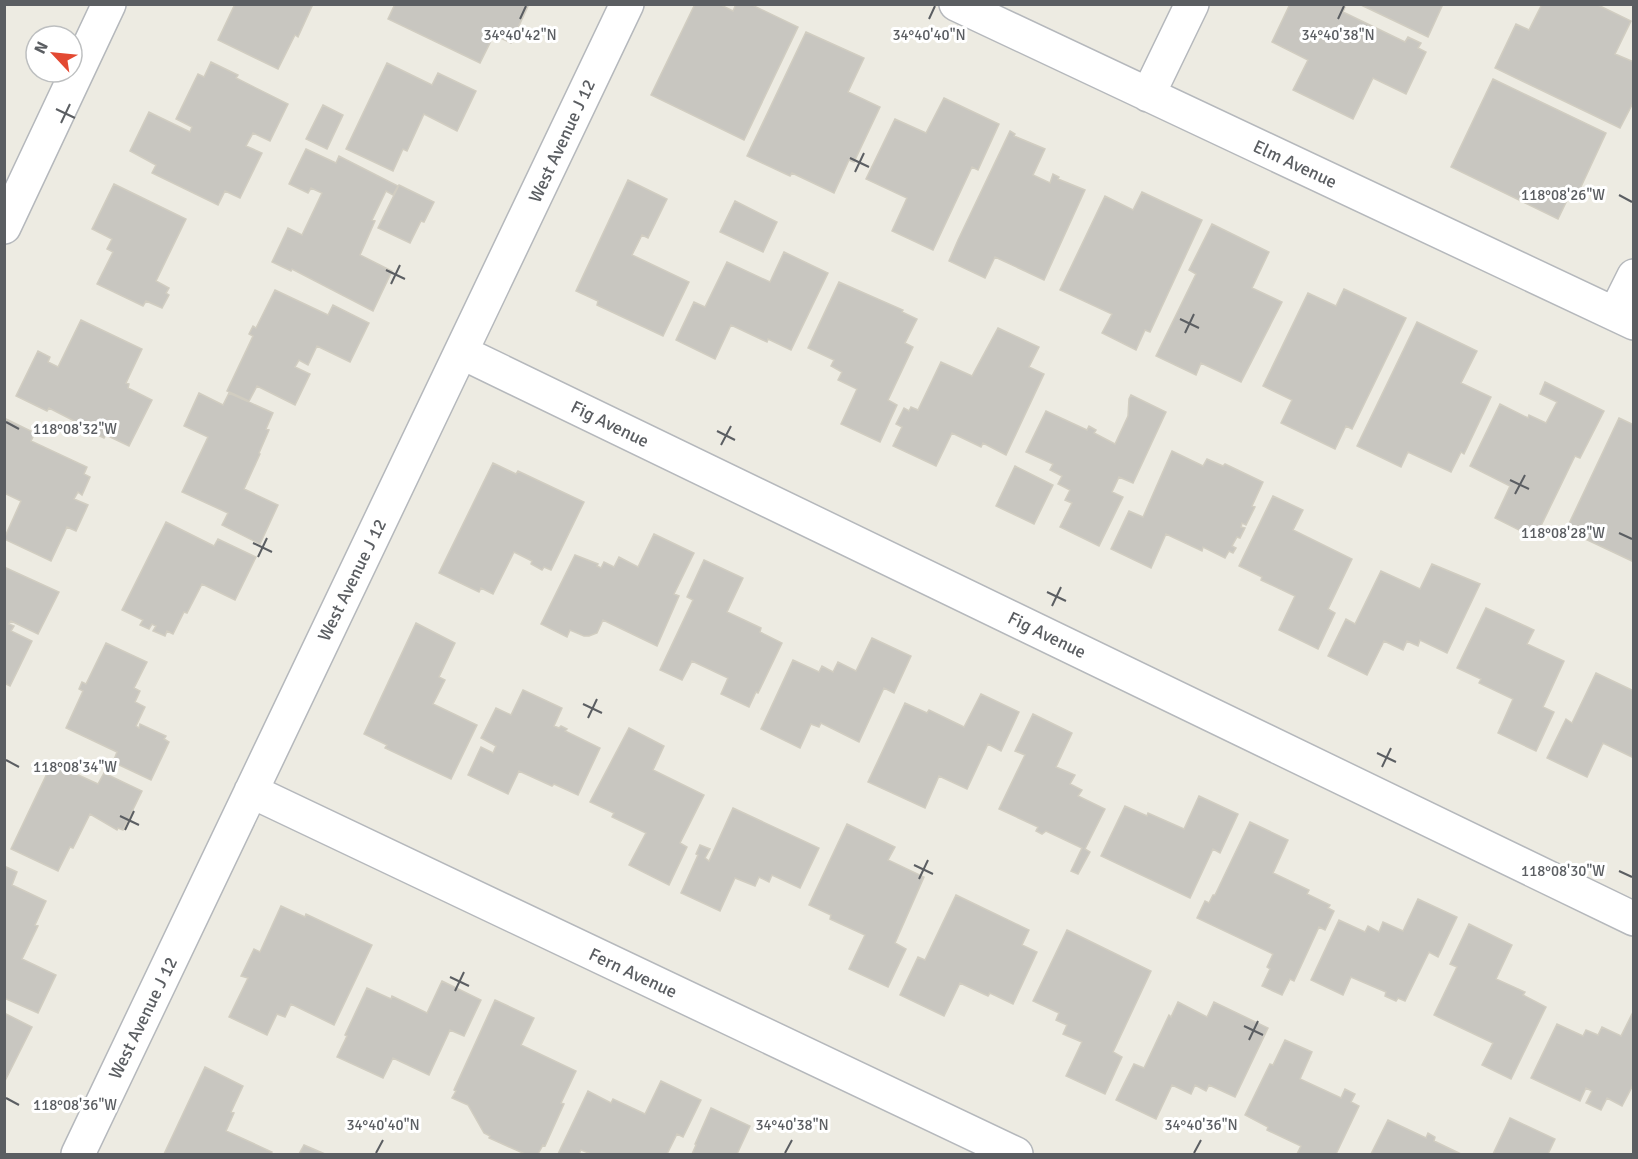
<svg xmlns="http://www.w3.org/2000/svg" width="1638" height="1159" font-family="Signika,sans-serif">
<rect width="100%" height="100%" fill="#edebe2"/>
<path fill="#c8c6c0" stroke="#d1cdc1" stroke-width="1.5" d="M235,4h78l-15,33 -3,-2 -17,34 -60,-29z
M395,4h134l-18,39 -17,-8 -14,28 -92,-44z
M695,4h24l14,7 3,-7h14l48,23 -54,113 -93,-45z
M1290,4h50l5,3 -2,5 62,30 3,-5 13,6 -3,5 8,4 -20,42 -33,-16 -20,41 -60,-29 15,-30 -36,-18z
M1359,4h84l-15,33z
M1542,4h54l35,17 -16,33 19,8v39l-14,27 -125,-60 21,-44 13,6z
M806,32l58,26 -16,34 32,15 -26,55 -5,-2 -15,33 -42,-20 -2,3 -43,-20z
M211,62l27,13 -2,3 52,26 -18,37 -17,-8 -7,13 16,7 -22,45 -15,-7 -7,14 -66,-32 4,-8 -26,-14 19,-39 41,20 2,-5 -16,-8 22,-45 6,3z
M387,63l45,22 6,-12 38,18 -19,40 -33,-17 -17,37 -4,-2 -10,22 -47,-22z
M1493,79l113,54 -27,58 -6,-3 -15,31 -107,-52z
M944,98l55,26 -21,46 -6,-3 -39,83 -41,-19 15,-33 -41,-19 29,-60 31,14z
M323,105l20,10 -16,34 -21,-10z
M1010,131l5,3 -1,2 31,13 -12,26 17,8 3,-9 6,3 -1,2 27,11 -41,90 -49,-23 -10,21 -36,-17 9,-21z
M306,149l30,14 3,-7 59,30 -5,9 -7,-4 -14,29 3,1 -15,34 32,16 -19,40 -81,-42 -1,2 -19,-9 16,-34 14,7 20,-42 -11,-5 -3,5 -19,-9z
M628,180l39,19 -19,39 -6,-3 -10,20 57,27 -26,54 -66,-31 1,-4 -22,-10z
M114,184l72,35 -30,62 13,7 -3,5 3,2 -7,13 -16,-7 -3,5 -46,-22 16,-32 -6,-3 5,-10 -20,-10z
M399,185l35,17 -10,20 -3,-1 -11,22 -32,-15z
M1142,192l60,28 -52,112 -5,-2 -9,20 -34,-17 10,-19 -52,-24 45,-94 28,14z
M735,201l42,21 -14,30 -43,-20z
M1212,224l57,28 -17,36 30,14 -41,80 -40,-19 -5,12 -40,-19 40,-82 -7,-4z
M784,252l44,21 -37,77 -23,-11 -1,3 -36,-17 -16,34 -39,-19 18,-38 11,5 22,-45 43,20z
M839,282l64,28 -1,2 15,7 -12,24 8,4 -25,53 9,5 -17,37 -39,-18 16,-35 -19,-9 4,-8 -11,-6 3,-6 -26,-12z
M1344,289l62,29 -54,111 -6,-3 -11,23 -54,-26 11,-23 -29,-14 45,-93 28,13z
M275,290l53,25 5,-10 36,18 -19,39 -33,-16 -9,19 -9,-5 -4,7 15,7 -15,31 -38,-19 -8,15 -22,-10 26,-55 -4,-2 4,-8 3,2z
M81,320l61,29 -16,34 3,1 -1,4 24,12 -23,46 -23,-11 -2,3 -13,-6 1,-2 -43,-22 -2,3 -31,-15 22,-45 12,6 -2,5 10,5z
M1417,322l60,29 -16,32 30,14 -27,57 -3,-2 -10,20 -43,-20 -7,15 -44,-21z
M998,328l41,19 -10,20 15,7 -38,81 -23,-12 -2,4 -29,-14 -16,33 -43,-20 9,-19 -6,-3 8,-16 5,3 2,-4 7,3 23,-48 31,14z
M1545,382l59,29 -24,47 -5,-2 -40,82 -40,-20 15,-32 -40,-20 30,-62 28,14 1,-3 17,8 11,-21 -17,-8z
M199,393l24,12 6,-12 44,20 -7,16 3,1 -10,23 1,1 -16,35 34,16 -18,39 -38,-19 6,-12 -46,-21 26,-55 -24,-11z
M1131,395l35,17 -33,71 -14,-6 -7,15 11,5 -24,49 -39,-19 12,-24 -7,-3 5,-10 -12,-6 4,-8 -12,-6 3,-6 -27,-12 20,-41 41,19 2,-4 7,4 -2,3 21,11 13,-28 1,-17z
M1619,418l15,7v137l-68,-32z
M6,419l29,14 -4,8 56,26 -3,7 6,3 -8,18 -4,-3 -4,7 14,6 -12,26 -9,-4 -16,34 -47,-22 17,-38 -17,-8v-70z
M1172,451l31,15 4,-7 16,7 2,-2 38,18 -11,24 3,1 -9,18 -4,-2 -1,4 4,1 -5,10 -3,-1 -5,9 4,2 -3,5 -4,-2 -4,7 -22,-11 -1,4 -36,-17 -15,34 -40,-19 18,-38 14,6z
M493,463l23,11 2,-3 66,31 -33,68 -7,-3 -2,3 -11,-6 1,-3 -18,-9 -21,42 -12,-6 -2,4 -40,-19z
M1015,466l38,19 -19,39 -38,-18z
M1273,496l30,14 -10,20 59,29 -24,50 7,4 -17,36 -39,-19 16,-34 -34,-16 1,-3 -23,-11z
M166,522l48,24 4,-7 38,18 -21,43 -33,-16 -15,29 -3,-1 -11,22 -6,-3 -2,5 -12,-5 3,-5 -4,-2 -3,5 -9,-4 3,-5 -21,-10z
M654,534l40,19 -20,41 5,2 -22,50 -54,-26 -6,13 -8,3h-5l-14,-6 -3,7 -26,-13 34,-69 23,9 -1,2 4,2 3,-6 10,5 5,-10 19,10z
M704,560l39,18 -16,34 34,16 -1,4 22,11 -24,50 -2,-1 -7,15 -28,-13 7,-16 -36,-17 -10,19 -22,-10 33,-70 -6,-3z
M1432,564l48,20 -33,69 -27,-13 -2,6 -11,-5 -4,9 -19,-9 -17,34 -39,-19 18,-37 9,5 26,-53 39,18z
M4,567l55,25 -21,42 -27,-13 -2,3 5,2 -3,5 21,10 -22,45 -6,-3z
M1486,608l48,22 -7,14 37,17 -21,46 11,5 -18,39 -38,-18 15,-34 -34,-16 2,-4 -24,-11z
M416,623l39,20 -16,34 6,3 -12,24 44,21 -26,54 -66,-31 2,-3 -23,-11z
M872,638l39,18 -17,37 -10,-5 -25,54 -38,-19 -2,4 -8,-3 -11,24 -39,-19 32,-69 26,12 3,-6 11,6 5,-10 18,9z
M106,643l41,19 -13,26 6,3 -5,11 10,5 -9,19 3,2 1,-4 26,12 -2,3 5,3 -18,38 -38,-18 4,-10 -51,-24 17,-37 -4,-2 3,-7 4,2z
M1596,673l38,18v67l-31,-15 -16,34 -40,-19 19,-39 6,4z
M523,690l39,18 -8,18 5,2 2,-2 6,3 -2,2 35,17 -22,47 -24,-11 -2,2 -33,-15 -11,23 -40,-19 13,-28 12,6 3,-7 -15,-8 15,-30 15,7z
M981,694l38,18 -18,39 -13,-7 -21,45 -28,-13 -14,32 -57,-26 37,-79 22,10 2,-3 35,17z
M1033,714l39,19 -16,34 19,8 -5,9 12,6 -4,6 27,13 -20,40 5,3 -12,22 -7,-3 11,-23 -36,-17 -4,3 -6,-3 2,-4 -39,-18 26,-54 -10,-4z
M629,728l35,18 -11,24 51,25 -24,48 7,4 -18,38 -40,-20 17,-32 -34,-16 2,-4 -24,-11z
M52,763l46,21 6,-11 38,18 -19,39 -5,-2 -1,2 -27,-16 -17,34 -3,-1 -12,24 -47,-22z
M1199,796l39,18 -18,39 -7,-4 -23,49 -89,-42 24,-50 22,10 1,-3 36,16z
M733,808l86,40 -19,40 -28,-13 -3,7 -10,-5 -4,9 -20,-8 -15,33 -39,-18 17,-38 -2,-1 4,-9 10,4 -5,9 4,3z
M1250,822l38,18 -15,33 36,17 -2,4 23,11 -2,3 6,3 -9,19 -6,-3 -25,54 -4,-2 -8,16 -20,-9 8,-17 -3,-2 6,-13 -76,-36 8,-17 4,2 4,-8h2z
M847,824l48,23 -7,13 36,17 -29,66 11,6 -18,38 -39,-18 16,-34 -35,-16 1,-4 -22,-10z
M4,866l13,6 -5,13 34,16 -11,24 3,1 -16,33 34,16 -18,38 -34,-15z
M956,895l73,35 -7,15 15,7 -24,52 -23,-11 -2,3 -28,-13 -16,33 -44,-21 18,-38 7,3z
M1418,899l39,18 -19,40 -9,-5 -24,49 -7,-3 -2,3 -11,-5 1,-4 -35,-15 -8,18 -32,-15 28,-60 26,12 3,-6 11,6 4,-10 20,9z
M281,906l24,11 1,-3 66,31 -38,80 -43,-21 -6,13 -8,-3 -10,21 -38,-18 19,-39 -7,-2 13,-27 6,3z
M1469,924l43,21 -16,34 29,13 -2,3 23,12 -35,72 -29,-14 11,-22 -59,-28 23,-48 -7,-3z
M1067,930l84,41 -38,81 9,5 -17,37 -39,-18 16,-34 -19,-8 4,-9 -11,-5 3,-7 -26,-12z
M442,981l39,19 -17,36 -14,-6 -21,45 -36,-17 -10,20 -46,-21 10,-21 -2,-1 22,-47 24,11 1,-3 35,17z
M495,1000l39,18 -13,27 55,26 -15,32 3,1 -19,42 -2,-1 -5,9h-13l-36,-16 1,-2 -6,-3 -16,-28 -16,-7 4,-7 -2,-1z
M1178,1002l29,15 7,-15 54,26 -33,69 -26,-12 -3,6 -11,-6 -4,9 -19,-9 -16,34 -40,-19 18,-36 10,4 25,-53 2,2z
M1634,1010v73l-12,23 -15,-8 -6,12 -15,-7 6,-12 -6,-3 -6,13 -49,-23 26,-54 26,12 3,-6 12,5 4,-8 19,9z
M4,1013l28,14 -28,56z
M1285,1040l27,12 -12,27 41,19 4,-9 10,5 -4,8 8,4 -23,48h-39l4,-8 -34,-16 1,-3 -23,-12 25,-51 3,1z
M205,1067l38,19 -12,26 3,1 -8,18 46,21 -1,2h-107z
M661,1081l40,19 -18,37 -6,-3 -10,20h-76l-10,-4 -2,4h-21l30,-63 23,12 2,-4 32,15z
M711,1108l39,18 -13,28h-45l4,-9 -1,-1z
M1510,1118l45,21 -7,15h-55z
M1388,1120l38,18 2,-5 7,4 -1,4 27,13h-90z
M304,1145l21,9h-26z"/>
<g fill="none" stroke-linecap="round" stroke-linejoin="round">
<defs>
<path id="minor" d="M956,4l678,319
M1148,95l44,-91
M4,227l105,-223
M1615,314l19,-38
M461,352l1173,567
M251,791l765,363
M78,1154l549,-1150"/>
</defs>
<use href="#minor" stroke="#b5b8bc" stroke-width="36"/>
<use href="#minor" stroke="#fff" stroke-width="33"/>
</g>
<path fill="none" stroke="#5b5e62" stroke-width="2" d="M520,19l6,-13M929,19l6,-13M1338,19l6,-13M56,109l19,9M61,123l9,-19M850,158l19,9M855,172l9,-19M1619,195l13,7M386,270l19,9M391,284l9,-19M1180,319l19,9M1185,333l9,-19M6,422l13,7M717,431l18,9M721,445l10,-19M1510,480l19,9M1515,494l10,-19M1619,533l13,6M253,543l19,9M258,557l9,-19M1047,592l19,9M1052,606l9,-19M583,704l19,9M588,718l9,-19M1377,753l19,9M6,760l13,7M1382,767l9,-19M120,816l19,9M125,830l9,-19M914,865l19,9M1619,871l13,6M919,879l9,-19M450,977l19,9M455,991l9,-19M1244,1026l19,9M1249,1040l9,-19M6,1098l13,7M376,1153l7,-13M785,1153l7,-13M1194,1153l7,-13"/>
<g text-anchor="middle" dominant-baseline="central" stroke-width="6" stroke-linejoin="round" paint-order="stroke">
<g font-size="18" fill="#5b5e62" stroke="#fff">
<text transform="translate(562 141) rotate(-65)">West Avenue J 12</text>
<text transform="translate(1295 164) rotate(25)">Elm Avenue</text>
<text transform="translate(610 424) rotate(26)">Fig Avenue</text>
<text transform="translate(352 580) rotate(-64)">West Avenue J 12</text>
<text transform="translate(1047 635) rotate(26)">Fig Avenue</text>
<text transform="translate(633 973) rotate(25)">Fern Avenue</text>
<text transform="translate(143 1018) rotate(-64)">West Avenue J 12</text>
</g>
</g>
<g font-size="15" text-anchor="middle" fill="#5b5e62" stroke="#fff" stroke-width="6" stroke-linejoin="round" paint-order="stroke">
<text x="520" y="40">34°40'42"N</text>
<text x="929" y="40">34°40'40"N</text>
<text x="1338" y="40">34°40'38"N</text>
<text x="1563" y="200">118°08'26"W</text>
<text x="75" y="434">118°08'32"W</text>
<text x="1563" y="538">118°08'28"W</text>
<text x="75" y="772">118°08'34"W</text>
<text x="1563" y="876">118°08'30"W</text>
<text x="75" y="1110">118°08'36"W</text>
<text x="383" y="1130">34°40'40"N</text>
<text x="792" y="1130">34°40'38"N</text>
<text x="1201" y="1130">34°40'36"N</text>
</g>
<rect width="1638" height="1159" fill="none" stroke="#5b5e62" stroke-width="12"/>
<g transform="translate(54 54) rotate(296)"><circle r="28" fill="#ffffff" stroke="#bdbfc0" stroke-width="1.5"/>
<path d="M0-4.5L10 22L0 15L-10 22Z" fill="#e34932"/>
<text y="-9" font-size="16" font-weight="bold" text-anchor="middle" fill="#5b5e62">N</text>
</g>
</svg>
